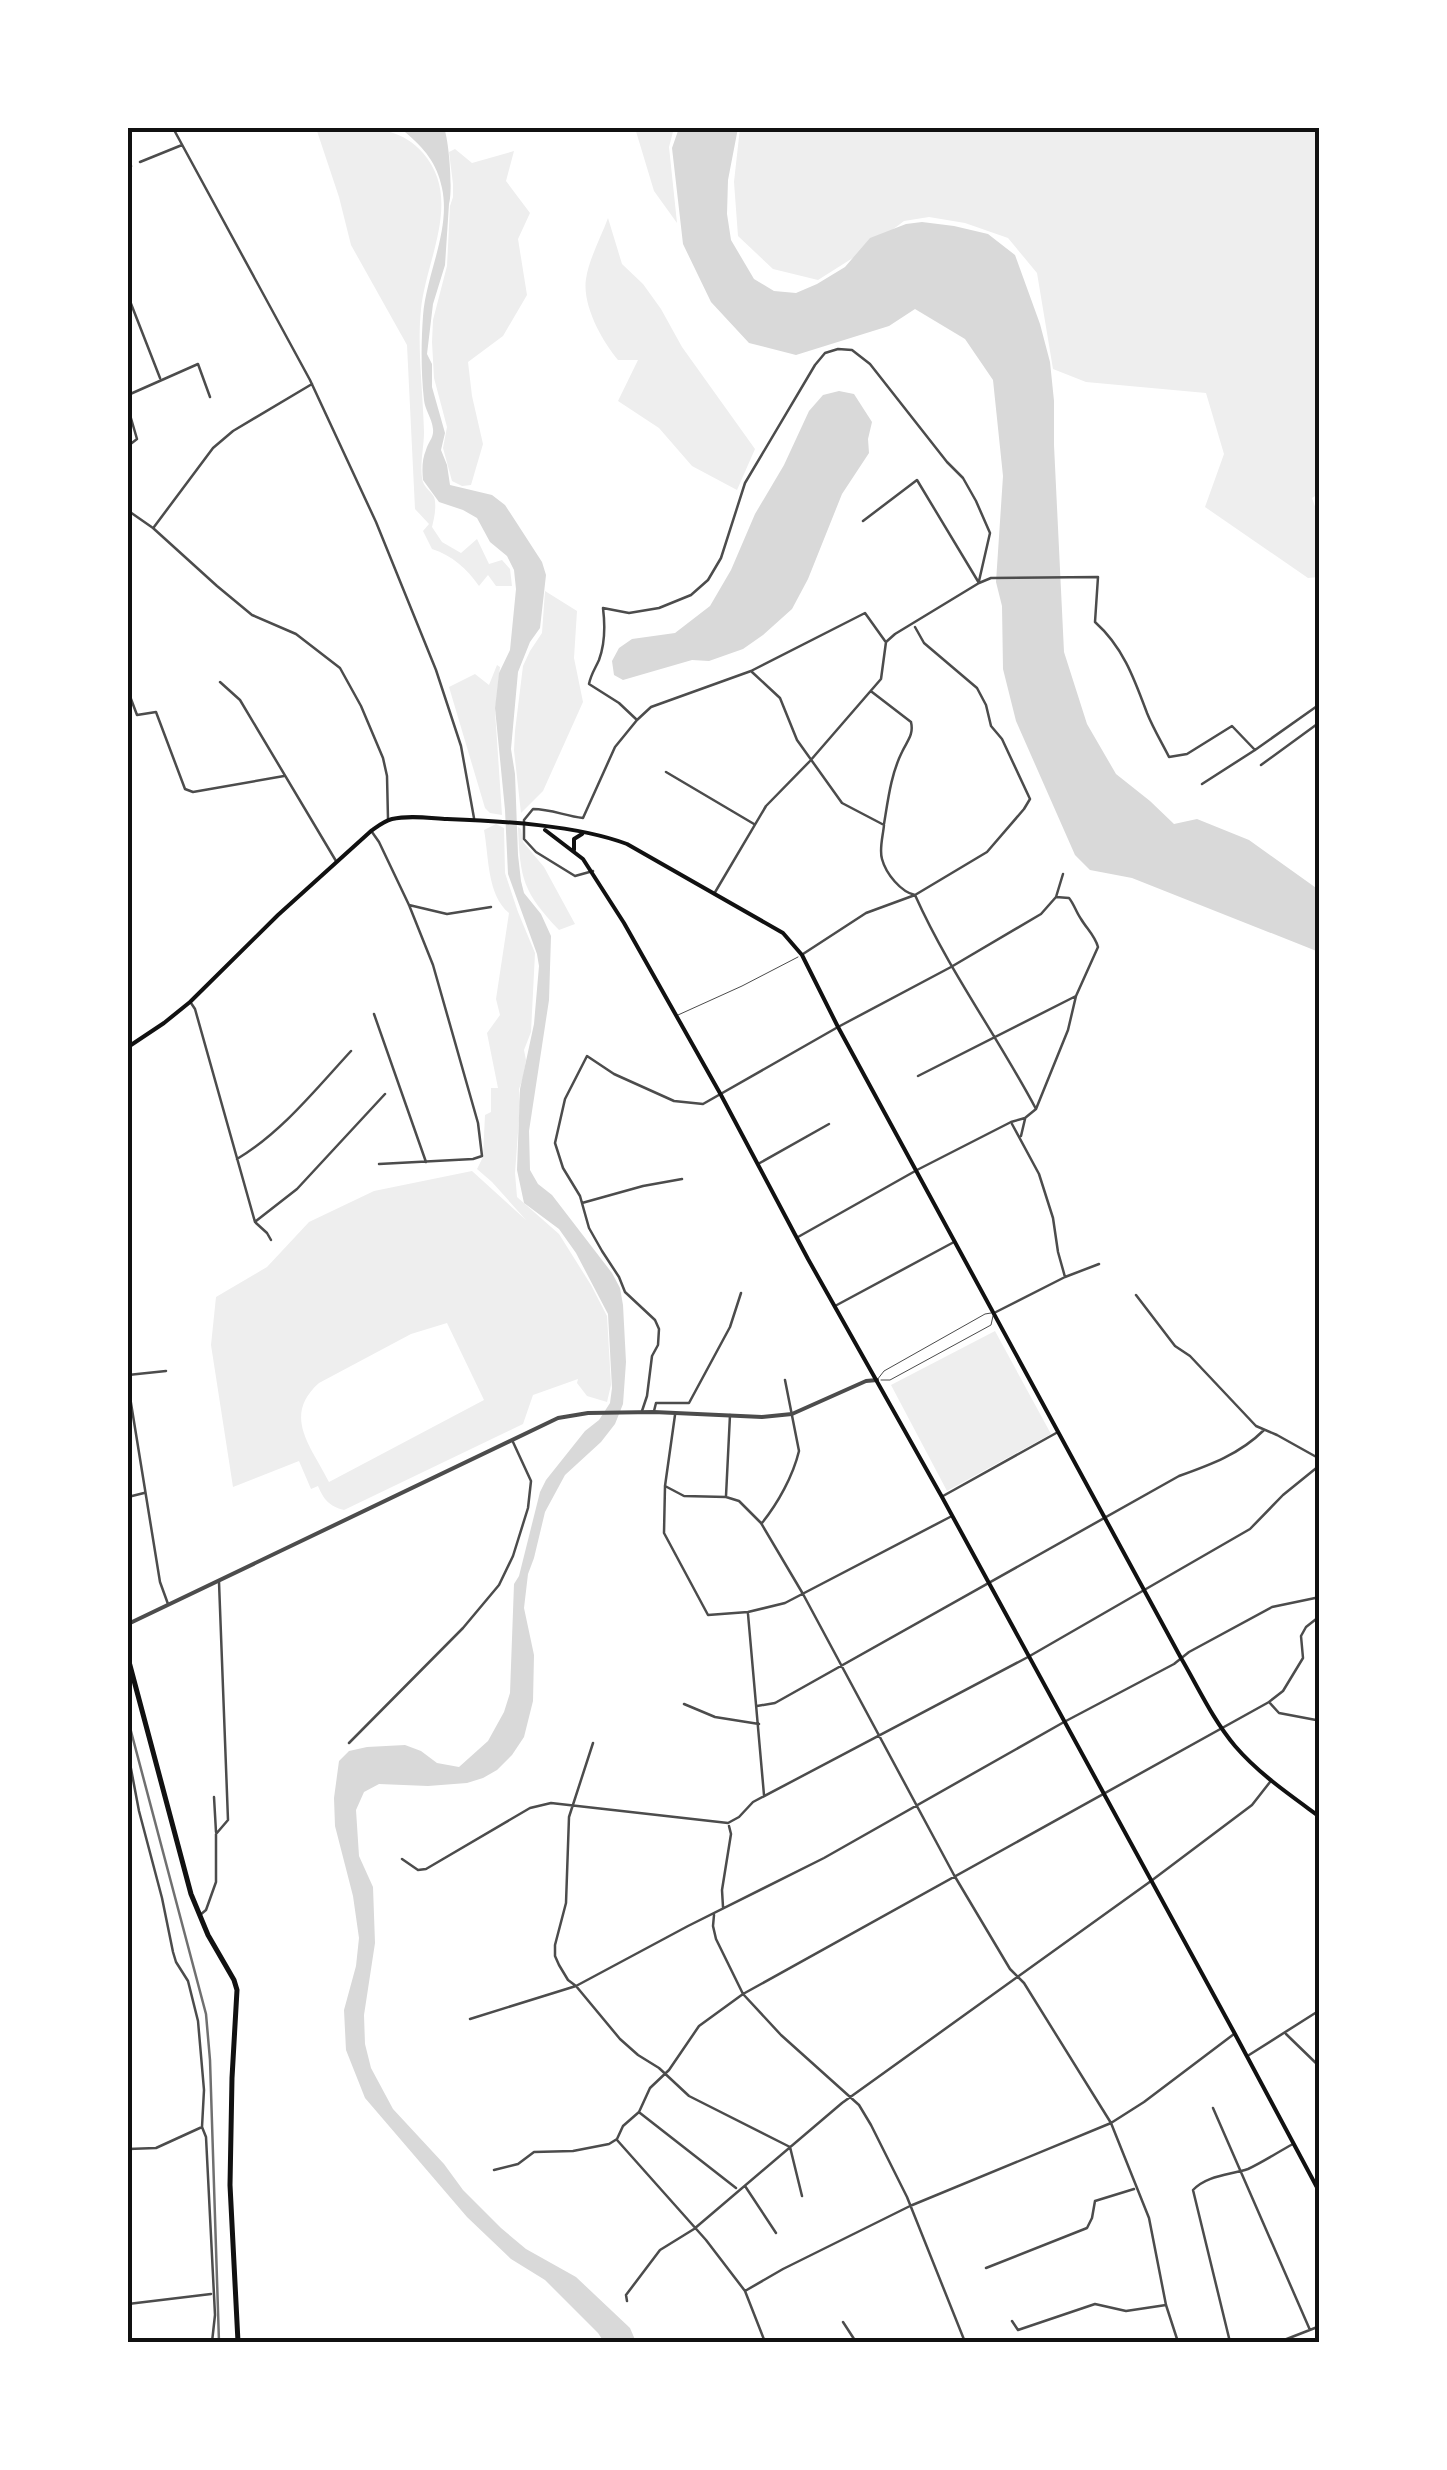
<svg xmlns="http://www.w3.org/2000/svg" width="1447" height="2470" font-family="'Sofia Sans Condensed',sans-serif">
<rect width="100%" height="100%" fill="#fff"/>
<path fill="#eee" fill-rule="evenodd" d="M316,128c38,-1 80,-6 107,25 40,46 3,106 -2,156 -4,40 2,82 3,123 0,14 -4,31 -2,46 1,9 8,12 12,19 3,9 0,22 -2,30l10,15 19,11 16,-14 12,25 13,-4 8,9 2,17h-16l-8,-11 -9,11c-13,-18 -26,-30 -47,-37l-9,-18 6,-7 -14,-15 -8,-164 -56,-100 -12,-48z
M635,128h39l-5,19 8,76 -23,-32z
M740,128h579l1,365 -8,5 7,20v59l-11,1 -103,-71 19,-53 -18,-61 -120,-11 -33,-13 -16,-96 -29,-35 -43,-15 -36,-6 -25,4 -37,28 -49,31 -45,-11 -35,-33 -4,-54z
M455,149l17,14 42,-12 -8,30 24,32 -12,26 9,56 -24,41 -35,26 4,34 11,48 -12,41 -9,1 -10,-5 -9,-33 4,-21 -13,-49 -2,-36 1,-22 14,-54 3,-60 3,-9v-13l-4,-32z
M608,218l14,46 21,20 18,25 21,38 73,102 -18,41 -45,-24 -33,-38 -41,-27 20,-41h-20c-16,-19 -36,-55 -32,-81 3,-20 15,-42 22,-61z
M545,591l32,20 -3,47 9,44 -40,89 -22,22 -7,-63 1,-19 8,-65 7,-15 12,-18z
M497,665l3,2 -5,44 7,104 -12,-2 -5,-5 -36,-121 26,-13 14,11z
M496,824l8,4 1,45 13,39 17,41 -4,79 -7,18 2,10 -3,18 -4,11 1,16 -5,68 2,24 42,37 32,51 16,31 4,69 -4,17 -20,-6 -10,-13 1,-4 -45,16 -10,29 -179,86c-15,-4 -20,-10 -26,-24l-7,3 -12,-28 -66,26 -22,-142 5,-48 51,-30 42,-45 65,-31 98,-20 54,49 -34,-38 -15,-13 6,-12 2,-42 6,-3v-24h7l-11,-55 13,-18 -4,-16 13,-86c-22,-18 -20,-56 -25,-83zM447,1323l37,77 -155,82c-18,-36 -47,-66 -10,-99l92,-49z
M518,827l3,2 2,13 21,25 31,57 -16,6c-36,-38 -39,-51 -41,-103z
M995,1331l56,103 -104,57 -56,-106z"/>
<path fill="#d9d9d9" d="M384,128h60c5,12 9,63 5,76l-4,61 -12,39 -6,50 5,10v23l13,46 -4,17 6,15 3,20 42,10 13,10 37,57 4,13 -6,53 -10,14 -12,30 -7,77 4,25 3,81 3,26 3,12 17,21 10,22 -2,64 -20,131 1,39 8,14 14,11 60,78 8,15 3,17 3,57 -3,42 -8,20 -14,18 -36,33 -20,37 -11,46 -6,16 -4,34 10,47 -1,46 -9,36 -12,18 -15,15 -14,8 -16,5 -39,3 -49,-2 -15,8 -8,18 3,46 14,31 2,56 -11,72 1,29 6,24 22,41 51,55 19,26 38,38 25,21 50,28 54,51 6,14h-32l-6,-9 -53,-53 -34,-21 -44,-42 -102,-119 -19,-48 -2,-40 12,-44 3,-28 -6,-42 -18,-70 -1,-28 5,-37 10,-10 18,-4 38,-2 16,6 16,12 22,4 29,-26 16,-29 6,-19 4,-109 5,-8 21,-84 6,-12 39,-49 14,-11 11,-17 2,-15 -4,-74 -32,-61 -17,-24 -35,-26 -7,-33 3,-81 14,-65 5,-58 -2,-12 -29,-80 -3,-64 -10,-102 4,-35 11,-23 6,-61 -2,-19 -7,-14 -17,-14 -13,-24 -14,-8 -24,-8 -16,-22c-1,-10 -1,-21 3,-30 2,-8 8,-12 7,-21 -1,-11 -8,-19 -9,-29 -3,-27 -3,-56 -1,-84 3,-42 28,-85 19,-128 -5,-25 -18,-40 -37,-56h-11z
M679,128h59l-10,52 -1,34 4,26 23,39 20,12 22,2 21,-9 28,-17 25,-29 36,-14 16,-2 32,4 34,8 27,21 25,69 10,38 4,39v44l10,207 23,72 29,50 34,27 24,23 23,-5 52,21 70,50v62l-187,-74 -42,-8 -15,-15 -59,-134 -13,-52 -1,-63 -6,-24 7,-106 -10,-96 -28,-41 -50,-30 -26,17 -93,29 -47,-12 -38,-41 -28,-58 -11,-96z
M839,391l15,3 18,28 -4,17 1,14 -27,41 -34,85 -16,30 -29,26 -20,14 -34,12 -17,-1 -69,20 -9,-5 -2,-14 7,-13 13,-9 43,-6 35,-27 21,-36 24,-56 29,-49 25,-54 14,-16z"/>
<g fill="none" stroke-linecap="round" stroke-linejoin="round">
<path stroke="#4c4c4c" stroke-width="1" d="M678,1015l64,-29 56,-29
M877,1380l7,-9 101,-57 6,-1
M881,1380h9l101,-55 2,-9"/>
<path stroke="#4c4c4c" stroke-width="2.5" d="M173,128l137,252 66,142 60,148 25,76 13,72
M140,162l42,-17
M128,167l3,-1
M128,296l32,82
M128,395l70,-31 12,33
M128,408l9,31 -9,7
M128,506l2,6 23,16 64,58 35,29 44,19 44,34 21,38 22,52 4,18 1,43
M863,521l54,-41 62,103
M154,527l59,-79 20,-17 79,-47
M752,672l28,26 17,42 45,63 42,22c-1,11 -5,24 -2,34 4,15 19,33 33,36 34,76 83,142 121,214
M220,682l20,18 96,161
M128,691l9,24 19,-3 29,77 8,3 91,-16
M872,692l39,30c3,13 -4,19 -9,30 -11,22 -14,48 -18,72
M637,720l-18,-17 -30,-19c2,-10 6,-15 10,-24 6,-16 6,-36 4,-52l26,5 30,-5 32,-13 17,-15 13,-22 24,-75 70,-118 10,-12 13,-4 14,1 18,14 77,98 16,16 13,23 14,32 -11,48
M1261,765l59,-43
M666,772l88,52
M1202,784l53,-34 65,-46
M372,832l7,10 30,63 24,60 45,158 4,33 -9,3 -94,5
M593,871l-18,5 -39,-24 -12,-13v-19l9,-11c18,0 32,7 50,9l32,-71 22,-27 14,-13 100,-36 114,-58 20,28
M714,894l52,-88 44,-45 71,-82 5,-37 9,-8 84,-51 12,-5 107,-1 -3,45c28,25 39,56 52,91 6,15 15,30 22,44l18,-3 45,-28 23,24
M409,905l38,9 44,-7
M803,954l63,-41 49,-18 72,-43 37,-43 6,-10 -28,-60 -11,-13 -5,-21 -9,-17 -53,-45 -9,-16
M191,1003l4,6 60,213
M374,1014l52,148
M918,1076l158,-80
M1012,1124l27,50 14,44 5,34 7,25
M1021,1136l4,-17
M237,1159c44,-26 79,-70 114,-108
M758,1164l71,-40
M582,1203l61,-17 39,-7
M256,1221l41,-32 88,-95
M256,1223l11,10 4,7
M798,1237l119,-67 94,-48 14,-4 11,-9 32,-79 8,-34 22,-49c-3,-11 -11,-18 -17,-28 -5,-7 -7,-15 -12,-21l-13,-1
M1136,1295l39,51 15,10 66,70 21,9 43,24
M835,1306l119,-64
M996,1312l69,-35 34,-13
M128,1375l38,-4
M130,1375v22l30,185 8,22
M642,1411l5,-15 5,-40 6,-11 1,-16 -4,-9 -30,-28 -6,-15 -17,-26 -13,-23 -9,-32 -17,-28 -8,-25 10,-44 22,-43 27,18 60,27 29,3 135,-77 113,-60 90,-53 15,-17 7,-23
M654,1411l2,-8h33l41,-76 11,-34
M675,1415l-10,71 -1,47 44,82 40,-3 37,-9 165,-86
M665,1486l19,10 42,1 13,4 22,22 42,71 151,281 56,94 14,14 87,140 38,95 17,87 12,37
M726,1496l4,-81
M943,1496l115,-64
M128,1497l16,-4
M762,1523c16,-20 31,-47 37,-72l-14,-71
M748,1614l16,181
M1269,1702l10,11 37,7 4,4
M684,1704l31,13 44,7
M757,1706l18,-3 404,-227c31,-11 61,-22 85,-46
M349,1743l114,-115 36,-43 14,-29 15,-48 3,-27 -18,-39
M593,1743l-24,74 -3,86 -11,42v11l4,9 9,15 8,6 44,53 18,16 21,13 30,28 101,51 12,49
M128,1753l11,58 23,87 11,54 3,10 12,19 10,40 6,69 -2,37 4,10 9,178 -3,27
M214,1797l2,35
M402,1859l16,11 8,-1 104,-61 21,-5 177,20 11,-6 14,-15 275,-145 222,-128 33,-34 37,-30
M723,1907l-1,-17 9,-56 -2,-8
M200,1915l6,-5 10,-28v-48l12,-14 -9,-238
M714,1915l-1,11 3,13 27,55 38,41 78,70 12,20 36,72 58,145
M470,2019l106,-33 112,-60 136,-68 240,-136 110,-58 15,-12 83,-45 48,-10
M1286,2034l34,33
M1249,2055l71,-45
M1213,2108l97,222
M640,2113l96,75
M617,2140l89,100 39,51 20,51
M128,2149l28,-1 46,-21
M494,2170l24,-6 16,-12 39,-1 36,-7 8,-5 6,-13 16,-14 11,-24 19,-18 30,-44 44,-32 526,-292 14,-11 20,-33 -2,-22 5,-9 14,-11
M745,2186l31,47
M986,2268l101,-40 5,-10 3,-17 39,-12
M745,2291l38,-22 127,-63 201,-83 33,-21 90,-68
M627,2301l-1,-6 34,-45 34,-21 148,-126 309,-222 101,-76 18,-23
M128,2304l83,-10
M1012,2321l6,9 77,-26 31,7 40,-6
M843,2322l13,20
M1230,2342l-37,-152c14,-15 37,-15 55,-21 15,-7 30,-17 45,-25
M1279,2342l41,-16"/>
<path stroke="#4c4c4c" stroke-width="4" d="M128,1624l430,-206 30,-5 66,-1 108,5 30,-3 74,-33 11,-1"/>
<path stroke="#111" stroke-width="4" d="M545,830l38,29 41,64 97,172 87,164 134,238 293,537 85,159
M574,850v-11l8,-5
M128,1047l36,-24 26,-21 88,-87 93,-84c7,-5 13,-10 21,-12 17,-4 37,-1 55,0 55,2 129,6 180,25l156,89 19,22 36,72 343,631c17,29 32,62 54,88 24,28 55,49 85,71"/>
<path stroke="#111" stroke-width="5" d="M128,1658l63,236 17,41 26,45 3,10 -5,88 -2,107 8,157"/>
<path stroke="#707070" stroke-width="2.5" d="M128,1720l78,294 4,46 9,282"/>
</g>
<rect width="1447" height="2470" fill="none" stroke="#ffffff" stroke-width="260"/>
<rect x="130" y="130" width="1187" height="2210" fill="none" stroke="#111" stroke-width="4"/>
</svg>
